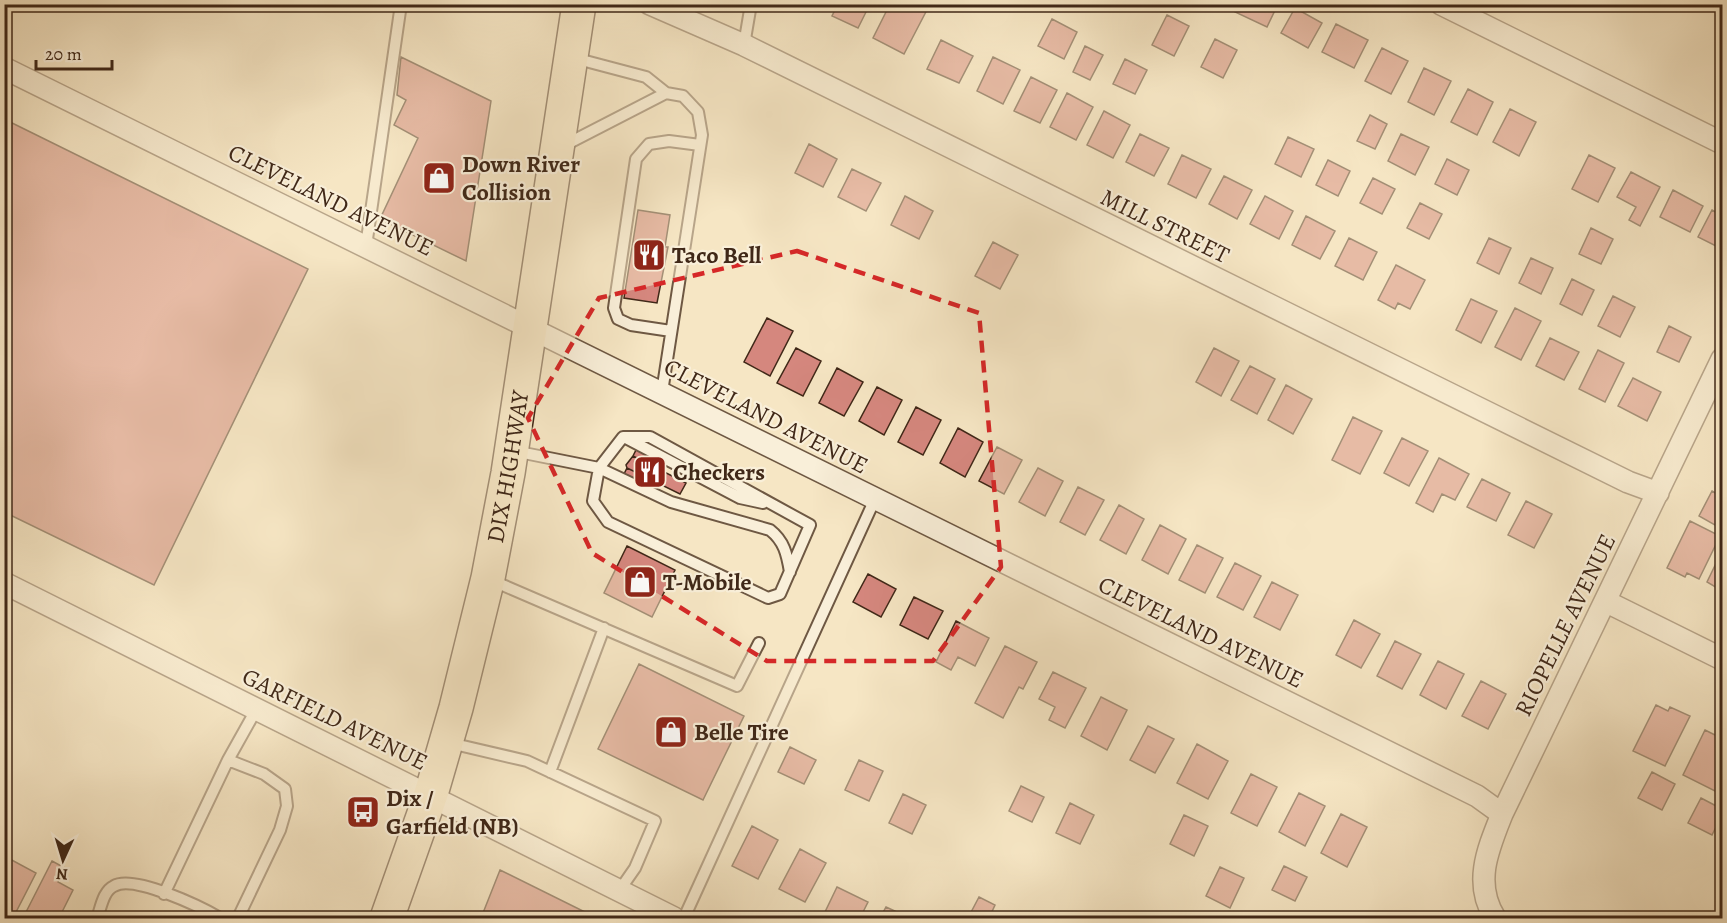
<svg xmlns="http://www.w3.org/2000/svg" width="1727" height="923" font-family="Alegreya,serif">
<rect width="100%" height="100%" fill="#f6e6c4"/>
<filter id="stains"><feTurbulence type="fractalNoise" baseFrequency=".00333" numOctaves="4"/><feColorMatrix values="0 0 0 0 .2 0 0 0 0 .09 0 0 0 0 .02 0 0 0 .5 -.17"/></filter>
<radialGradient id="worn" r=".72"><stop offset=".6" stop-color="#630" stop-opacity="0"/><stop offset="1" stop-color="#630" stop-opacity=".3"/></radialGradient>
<path fill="#d5877e" stroke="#402818" stroke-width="1.5" d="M838,4h32l-12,24 -26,-12z
M890,4h40l-26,50 -31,-16z
M1239,4h39l-11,23 -32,-15z
M1295,8l27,15 -14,25 -27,-15z
M1167,15l22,11 -15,30 -22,-11z
M1052,19l25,13 -13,27 -26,-13z
M1336,24l32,16 -14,28 -32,-16z
M1215,39l22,11 -14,28 -22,-11z
M941,40l32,16 -14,27 -32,-14z
M1085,46l18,9 -13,25 -17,-8z
M1382,48l26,13 -17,33 -26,-13z
M401,57l90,44 -25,160 -86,-42 38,-81 -24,-13 12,-25 -9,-5z
M993,57l27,13 -17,34 -26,-13z
M1125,59l22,11 -12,24 -22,-10z
M1424,68l27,13 -17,34 -26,-13z
M1031,77l26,13 -17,33 -26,-12z
M1468,89l25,13 -16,33 -26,-13z
M1067,93l26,14 -17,33 -26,-13z
M1510,109l26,13 -17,34 -26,-14z
M1104,111l26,14 -17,33 -26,-13z
M1370,115l17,9 -12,25 -18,-8z
M4,119l304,150 -154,316 -150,-73z
M1140,134l29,14 -15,28 -28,-14z
M1401,134l28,13 -14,28 -27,-14z
M1288,137l26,12 -13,28 -26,-13z
M809,144l28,15 -14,28 -28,-14z
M1182,155l29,14 -15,29 -28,-14z
M1589,155l26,13 -17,34 -26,-13z
M1447,159l22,11 -12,25 -22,-11z
M1328,160l22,11 -12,25 -22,-11z
M852,169l29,14 -15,28 -28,-14z
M1631,172l29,15 -20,39 -11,-6 7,-13 -19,-10z
M1224,176l28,14 -15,29 -28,-15z
M1373,178l22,11 -13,25 -22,-11z
M1673,190l30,16 -13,26 -30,-15z
M905,196l28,15 -14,28 -28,-14z
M1265,196l28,15 -14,28 -29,-15z
M1420,203l22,11 -13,25 -22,-11z
M638,210l32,5 -5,32h3l-11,56 -33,-5z
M1712,210l10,6v33l-24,-12z
M1306,216l29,15 -15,28 -28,-14z
M1591,228l22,11 -12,25 -22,-10z
M1349,238l28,14 -14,28 -28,-14z
M1489,238l22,10 -12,26 -22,-11z
M993,242l25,13 -18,34 -25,-13z
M1531,258l22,10 -12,26 -22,-11z
M1396,265l29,15 -15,29 -12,-6 -3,6 -17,-9z
M1572,279l22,11 -12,25 -22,-11z
M1613,296l22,11 -15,30 -22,-11z
M1471,299l26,12 -16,32 -25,-13z
M1515,308l26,13 -20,39 -26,-13z
M767,318l26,13 -23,45 -26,-14z
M1669,326l22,11 -12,25 -22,-10z
M1550,338l29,14 -15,28 -28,-14z
M796,348l25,13 -18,35 -26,-13z
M1214,348l25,13 -18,35 -25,-14z
M1598,350l26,13 -19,39 -26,-13z
M1250,366l25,13 -18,35 -26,-14z
M837,368l26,14 -19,34 -25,-13z
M1633,378l28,14 -14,29 -29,-15z
M1286,385l26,14 -19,35 -25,-14z
M877,387l25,13 -18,35 -25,-14z
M916,407l25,13 -18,35 -25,-13z
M1353,417l29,14 -22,43 -28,-14z
M958,428l25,14 -18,35 -25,-14z
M1402,438l26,13 -19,35 -25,-13z
M997,447l25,13 -18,34 -25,-13z
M637,448l17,8 -4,9 -17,-9z
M633,456l53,27 -6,11 -53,-26 -1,-3z
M1439,458l30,16 -14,26 -13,-6 -9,18 -17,-9z
M627,468l17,8 -4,9 -17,-9z
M1038,468l25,13 -18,35 -26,-14z
M1482,479l28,14 -14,28 -29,-14z
M1078,487l26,13 -19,35 -25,-13z
M1712,491l10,6v32l-23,-13z
M1526,501l26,13 -18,34 -26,-13z
M1119,505l25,14 -18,35 -26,-14z
M1690,521l30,15 -21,43 -12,-6 -2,4 -18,-9z
M1160,525l26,14 -18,35 -26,-14z
M1197,545l26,13 -18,35 -26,-13z
M627,546l48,24 -23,47 -48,-24z
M1722,551v44l-5,-3 2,-3 -12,-7z
M1235,563l26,13 -18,34 -26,-13z
M868,574l28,15 -15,28 -28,-15z
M1272,582l26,13 -18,35 -26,-13z
M914,597l29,14 -15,28 -28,-14z
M1354,620l26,14 -19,34 -25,-13z
M956,621l33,17 -14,28 -17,-9 -7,13 -15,-8z
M1395,641l26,13 -19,35 -25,-13z
M1005,646l32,16 -14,27 -4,-2 -16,31 -28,-15z
M1438,661l26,13 -18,35 -26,-14z
M639,664l105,52 -41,84 -105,-51z
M1053,672l33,16 -21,40 -16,-8 6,-13 -16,-8z
M1481,681l25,13 -18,35 -26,-13z
M1101,697l26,13 -20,40 -26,-14z
M1656,705l12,6 2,-4 20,9 -25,50 -32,-15z
M1148,726l26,13 -19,34 -25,-13z
M1705,730l12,6 3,-4 2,1v42l-7,16 -32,-16z
M1197,744l31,17 -20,38 -31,-16z
M790,747l26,13 -12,24 -26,-12z
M859,760l24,11 -14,30 -24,-11z
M1652,772l23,12 -13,26 -24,-12z
M1251,774l26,13 -20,39 -26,-13z
M1021,786l23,11 -12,25 -23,-11z
M1299,793l26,13 -20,40 -26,-14z
M903,794l23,11 -14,29 -23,-11z
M1701,798l21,11v6l-10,20 -24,-12z
M1070,803l24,12 -14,29 -24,-11z
M1341,814l26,13 -20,40 -26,-14z
M1184,815l24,11 -14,30 -24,-12z
M752,826l26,14 -20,39 -26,-13z
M800,849l26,14 -21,39 -26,-13z
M8,858l28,15 -22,43 -10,-5v-46z
M52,861l13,7 -7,14 15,8 -14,28h-36z
M1284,866l23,11 -12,24 -23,-11z
M1220,867l24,11 -14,30 -24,-12z
M500,870l97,48h-116z
M837,887l31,15 -8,16h-22l-13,-6z
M979,897l16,8 -6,13h-21z
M886,907l24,11h-30z"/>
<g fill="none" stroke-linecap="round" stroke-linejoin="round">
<defs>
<path id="lane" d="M744,45l7,-41
M574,58l72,19 20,16 17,3 15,16 4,23 -40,257
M565,145l101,-52
M366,246l35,-242
M671,331l-40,-6 -13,-6 -4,-11 22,-149 13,-15 20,-3 31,4
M623,437h27l160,88 -30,69 -12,4 -160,-76 -15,-21 6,-33z
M626,438l114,60 23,5
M514,451l85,17 72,34 99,28c14,11 17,24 20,42
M491,580l246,106 22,-43
M450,743l77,18 128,60 -20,47 -16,23
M550,772l54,-144
M164,894l64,-134
M97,918c4,-10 6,-27 17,-32 19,-12 87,21 106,32
M238,918l42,-88 7,-24 -2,-17 -21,-15 -36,-14 28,-50
M684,918l191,-419"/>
<path id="street" d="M650,4l94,41 884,437 30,11
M1441,4l281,139
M4,68l1473,728 25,18
M4,583l670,335
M1605,601l117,58
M1495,918c-22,-35 -7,-69 7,-104l220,-455"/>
<g id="primary">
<path id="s1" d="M387,918l44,-124 25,-86 32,-130 20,-105 71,-469"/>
</g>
</defs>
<use href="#lane" stroke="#6e5843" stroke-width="14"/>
<use href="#street" stroke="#6e5843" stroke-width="24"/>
<use href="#primary" stroke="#402818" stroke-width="36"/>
<use href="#lane" stroke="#f9efd9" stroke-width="10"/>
<use href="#street" stroke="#f9efd9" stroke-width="21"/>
<use href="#primary" stroke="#f6e6c4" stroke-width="33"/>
</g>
<path d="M0 0H1727V923H0ZM797,251l182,62 22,254 -68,94h-166l-175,-108 -64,-135 71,-120z" fill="#f6e6c4" fill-opacity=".55" fill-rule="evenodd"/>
<path fill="none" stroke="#d62828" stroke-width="4.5" stroke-dasharray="12 8" stroke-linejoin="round" d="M797,251l182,62 22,254 -68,94h-166l-175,-108 -64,-135 71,-120z"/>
<defs>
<symbol id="shop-square" viewBox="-11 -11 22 22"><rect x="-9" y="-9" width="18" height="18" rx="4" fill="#8f2418" stroke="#f9efd9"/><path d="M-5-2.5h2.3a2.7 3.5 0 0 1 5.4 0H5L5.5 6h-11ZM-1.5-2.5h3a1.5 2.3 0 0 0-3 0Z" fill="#fff"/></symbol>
<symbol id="restaurant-square" viewBox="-11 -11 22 22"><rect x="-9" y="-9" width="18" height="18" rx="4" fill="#8f2418" stroke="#f9efd9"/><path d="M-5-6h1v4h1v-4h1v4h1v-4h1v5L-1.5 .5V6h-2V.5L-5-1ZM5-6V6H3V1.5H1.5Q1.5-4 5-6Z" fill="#fff"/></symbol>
<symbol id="bus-square" viewBox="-11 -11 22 22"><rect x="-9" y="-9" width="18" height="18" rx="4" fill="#8f2418" stroke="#f9efd9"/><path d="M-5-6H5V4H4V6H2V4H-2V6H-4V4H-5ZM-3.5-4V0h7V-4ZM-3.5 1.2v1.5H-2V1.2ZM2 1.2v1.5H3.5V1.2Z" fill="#fff"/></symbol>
</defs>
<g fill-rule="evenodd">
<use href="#shop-square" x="420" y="159" width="38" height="38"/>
<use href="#restaurant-square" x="630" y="236" width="38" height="38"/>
<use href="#restaurant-square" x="631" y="453" width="38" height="38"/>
<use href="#shop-square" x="621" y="563" width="38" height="38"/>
<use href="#shop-square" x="652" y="713" width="38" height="38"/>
<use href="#bus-square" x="344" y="793" width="38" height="38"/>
</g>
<g text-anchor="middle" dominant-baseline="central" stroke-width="4.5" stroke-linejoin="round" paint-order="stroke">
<g font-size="24" font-weight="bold" fill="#402818" stroke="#f9efd9" text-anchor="start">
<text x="462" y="164">Down River<tspan x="462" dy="28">Collision</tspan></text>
<text x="672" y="255">Taco Bell</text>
<text x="673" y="472">Checkers</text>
<text x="663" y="582">T-Mobile</text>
<text x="694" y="732">Belle Tire</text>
<text x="386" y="798">Dix /<tspan x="386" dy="28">Garfield (NB)</tspan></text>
</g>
<g font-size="24" fill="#402818" stroke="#f9efd9">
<text transform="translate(331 200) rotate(26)">CLEVELAND AVENUE</text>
<text transform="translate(1165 226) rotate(26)">MILL STREET</text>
<text transform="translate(766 416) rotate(27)">CLEVELAND AVENUE</text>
<text stroke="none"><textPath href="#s1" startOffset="468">DIX HIGHWAY</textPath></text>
<text transform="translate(1565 625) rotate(-64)">RIOPELLE AVENUE</text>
<text transform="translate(1201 632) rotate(26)">CLEVELAND AVENUE</text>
<text transform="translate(335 719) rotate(26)">GARFIELD AVENUE</text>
</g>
</g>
<rect width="1727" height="923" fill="none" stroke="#f6e6c4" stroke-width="24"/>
<rect x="6" y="6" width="1715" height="911" fill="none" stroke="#402818" stroke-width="3"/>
<rect x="12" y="12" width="1703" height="899" fill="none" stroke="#402818" stroke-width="1.5"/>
<g transform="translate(63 860) rotate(184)" stroke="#f9efd9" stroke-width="4.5" paint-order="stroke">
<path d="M0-4.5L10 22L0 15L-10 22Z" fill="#402818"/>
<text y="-9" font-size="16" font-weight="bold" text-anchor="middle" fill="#402818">N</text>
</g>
<path d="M36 60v9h76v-9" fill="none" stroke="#402818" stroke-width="3"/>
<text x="45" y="60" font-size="18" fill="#402818" stroke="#f9efd9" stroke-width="4.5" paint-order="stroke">20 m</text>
<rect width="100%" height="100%" filter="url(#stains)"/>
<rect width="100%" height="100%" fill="url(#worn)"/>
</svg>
